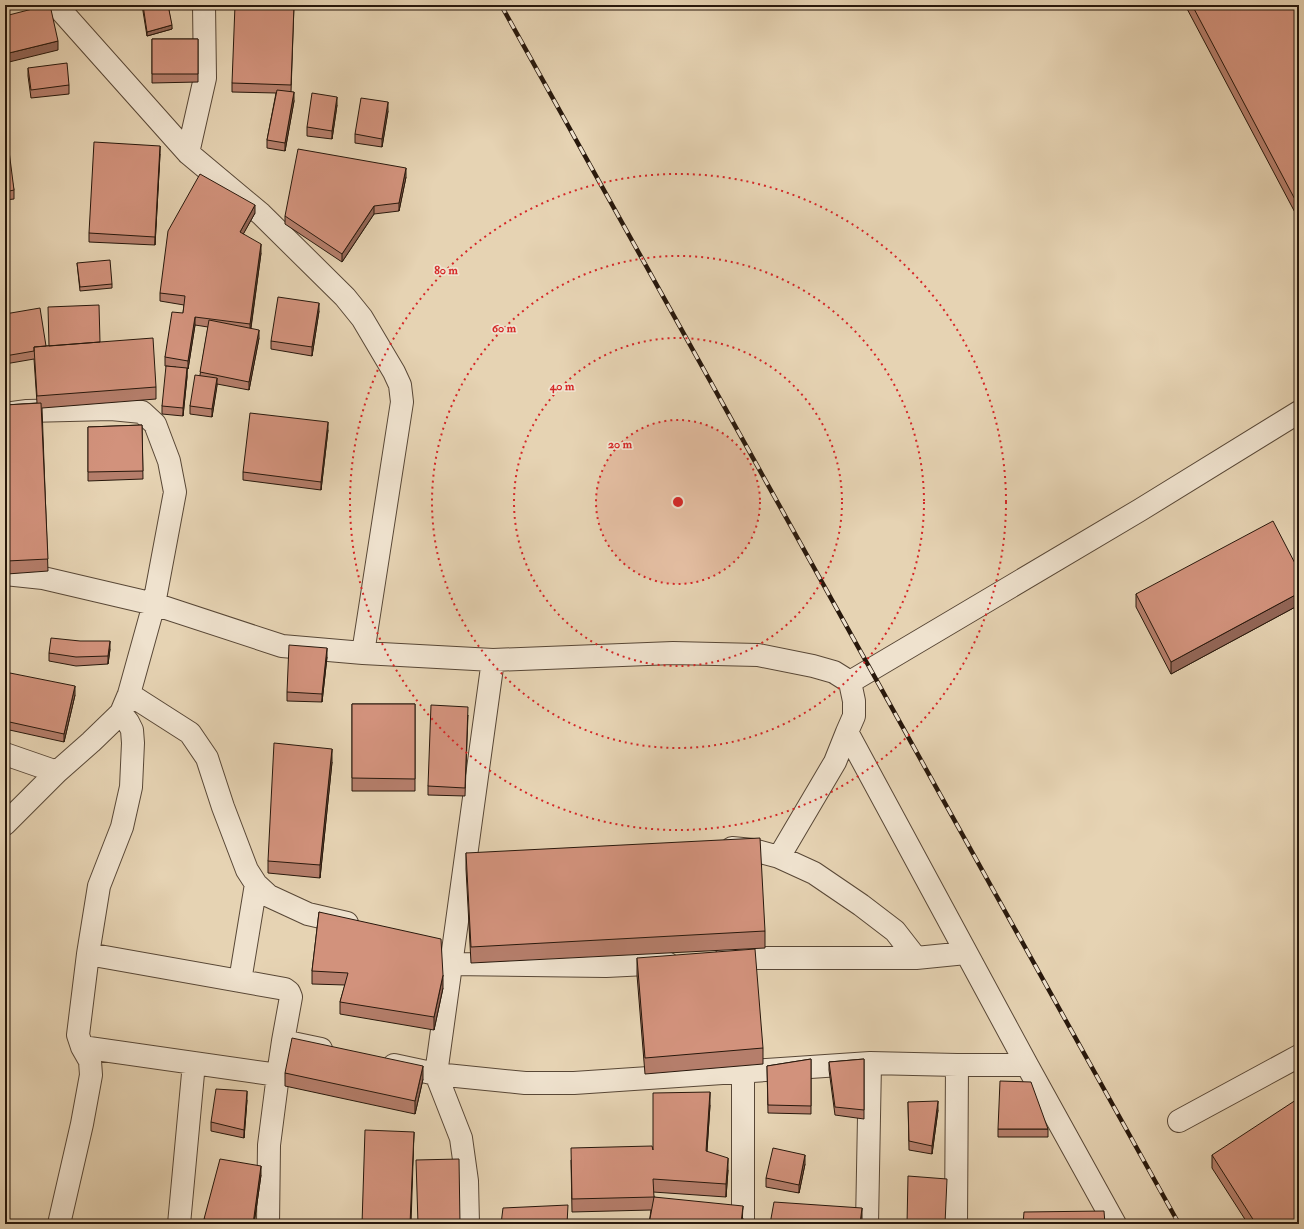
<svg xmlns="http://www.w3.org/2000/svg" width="1304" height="1229" font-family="'IM FELL Double Pica',serif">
<rect width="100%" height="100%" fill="#e6d3b3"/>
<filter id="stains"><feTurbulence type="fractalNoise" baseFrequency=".005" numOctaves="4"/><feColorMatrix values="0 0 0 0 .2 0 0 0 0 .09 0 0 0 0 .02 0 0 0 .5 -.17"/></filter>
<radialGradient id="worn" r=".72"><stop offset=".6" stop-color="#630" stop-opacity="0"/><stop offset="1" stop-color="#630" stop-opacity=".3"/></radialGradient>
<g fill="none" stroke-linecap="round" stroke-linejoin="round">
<defs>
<path id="minor" d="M56,5l132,148 73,61 84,83 17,21 32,54 6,13 2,17 -39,251
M188,153l17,-75 -1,-73
M5,414l22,-3 84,-2 31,3 13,12 14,37 6,31 -21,112 -25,90 -8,19 -30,29 -34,30 -52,52
M5,574l38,4 111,26 128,42 81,7 130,7 180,-7 85,2 55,11 21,6 16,10 4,19v15l-7,16 -12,30 -56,95
M850,682l290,-172 159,-98
M129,694l61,39 17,25 16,49 24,63 9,14 13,12 39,18 39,9
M847,732l180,333 88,159
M5,754l52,18
M732,848l21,2 26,7 35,16 47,32 34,26 21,27
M88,954l197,35 4,3 2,5 -8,44
M725,959l33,-1h158l50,-5
M451,964l155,2 61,-3
M240,981l16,-97
M82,1047l196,28
M394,1065l42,9 89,9h49l296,-20 87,2h70
M743,1072v152
M1179,1121l120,-65
M59,1224l23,-100 9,-49 -1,-14 -8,-14 -4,-12 10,-81 11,-68 23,-59 9,-40 2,-44 -1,-13 -4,-8 -7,-9
M179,1224l15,-161
M268,1224l1,-79 9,-70 5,-34 38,8
M468,1224l-1,-43 -6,-43 -25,-64 57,-414
M867,1224l3,-161
M956,1224l1,-159"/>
</defs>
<use href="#minor" stroke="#584736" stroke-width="24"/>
<use href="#minor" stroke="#efe2ce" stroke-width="22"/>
<defs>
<path id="rail" d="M501,5l678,1219"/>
</defs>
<use href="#rail" stroke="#28180c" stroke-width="4.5"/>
<use href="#rail" stroke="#efe2ce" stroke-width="3" stroke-dasharray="9" stroke-linecap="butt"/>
</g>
<path fill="#b57e6b" stroke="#28180c" d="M142,5h26l4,24 -25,7z
M294,5l-3,87 3,9 -9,50 -18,-3v-8l9,-47 -44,-1v-9z
M1185,5h114v215z
M152,39h46v43l-46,1z
M28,68l41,17v9l-38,4 -3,-22z
M337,105l-5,34 -25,-3v-9z
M388,111l-6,36 -27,-4v-9z
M5,143l9,47v9l-9,1z
M160,154l-5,91 -66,-3v-9z
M406,177l-7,34 -25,3 -32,48 -57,-38v-8z
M255,213l-12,21 18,19 -10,75 8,10 -10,52 -32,-6 -5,33 -22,-3v-8l10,-31 8,-48 -13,-2 -7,44h-1v8l-4,39 -21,-2v-8l14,-39 -11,-1v-9l18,-44 1,-8 -24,-4v-8z
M77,263l35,21v4l-32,3z
M319,311l-7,45 -41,-7v-8z
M5,314l41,32 54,-4 56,45v12l-114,9 6,163 -41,3 -2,-55v-114l32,-2 -3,-44 -29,5z
M142,425l1,54 -55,2v-54z
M328,430l-7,60 -78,-10v-8z
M1299,571v34l-128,69 -35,-67v-13z
M110,649l-2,15 -32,2 -27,-5v-8z
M327,657l-5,45 -35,-1v-9z
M5,672l70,23 -11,47 -59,-13z
M352,704h63v87h-63z
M468,715l-3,81 -37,-1v-9z
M332,762l-12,116 -52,-5v-12z
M466,853l299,78v17l-294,15 -5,-94z
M319,912l124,76 -9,42 -94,-16v-12l5,-17 -33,-1v-13z
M637,958l126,90v16l-118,10 -8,-99z
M811,1059v55l-43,-1 -1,-47z
M864,1059v60l-29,-4 -6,-45v-8z
M285,1073l138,6 -8,35 -130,-28z
M247,1100l-3,38 -33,-7v-9z
M908,1102l30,8 -6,44 -23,-4z
M710,1105l-3,46 21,19 -2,27 -73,-5 1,5 89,21 -1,6h-93l2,-14 -79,2 -1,-52 82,-10z
M998,1129h50v8h-50z
M1212,1155l87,69h-51l-36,-56z
M805,1164l-6,29 -33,-6v-9z
M261,1175l-7,49h-50v-5z"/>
<path fill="#936657" stroke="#28180c" d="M172,25v4l-25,7v-4z
M58,41v9l-53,13v-9z
M294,92v9l-9,50v-8z
M337,97v8l-5,34v-8z
M388,102v9l-6,36v-8z
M160,146v8l-5,91v-8z
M406,168v9l-7,34v-8z
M255,205v8l-15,27v-8z
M374,206v8l-32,48v-8z
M261,244v9l-11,80v-9z
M319,303v8l-7,45v-9z
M195,317v8l-7,44v-8z
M259,330v8l-10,52v-8z
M187,368v9l-4,39v-8z
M217,378v8l-5,31v-8z
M328,422v8l-7,60v-8z
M1299,593v12l-128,69v-12z
M110,641v8l-2,15v-8z
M327,648v9l-5,45v-8z
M75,686v9l-11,47v-8z
M332,749v13l-12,116v-13z
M443,975v13l-9,42v-13z
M423,1066v13l-8,35v-13z
M247,1091v9l-3,38v-8z
M710,1092v13l-4,58v-12z
M938,1101v9l-6,44v-8z
M414,1132l-3,92h-1z
M805,1155v9l-6,29v-8z
M728,1158v12l-2,27v-13z
M261,1166v9l-7,49h-1z
M743,1206l-1,18h-1z
M862,1208v16h-2z"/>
<path fill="#d2927c" stroke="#28180c" d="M48,5h2l8,36 -53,13v-38z
M143,5h25l4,20 -25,7z
M235,5h59l-3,80 -59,-2z
M1192,5h107v202z
M152,39h46v35h-46z
M67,63l2,22 -38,5 -3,-22z
M277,90l17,2 -9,51 -18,-3z
M312,93l25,4 -5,34 -25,-4z
M361,98l27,4 -6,37 -27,-5z
M94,142l66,4 -5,91 -66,-4z
M5,143h3l6,47 -9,2z
M298,149l108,19 -7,35 -25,3 -32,48 -57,-38z
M200,174l55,31 -15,27 21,12 -11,80 -55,-7 -7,44 -23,-4 7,-45 11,1 2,-17 -25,-3 8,-62z
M110,260l2,24 -32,3 -3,-24z
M278,297l41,6 -7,44 -41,-6z
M99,305l1,37 -51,4 -1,-39z
M40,308l6,38 -12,1v4l-29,5v-42z
M209,320l50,10 -10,52 -49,-10z
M153,338l3,49 -119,9 -3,-49z
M166,366l21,2 -4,40 -21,-2z
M195,375l22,3 -5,31 -22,-3z
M41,403l7,156 -41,2 -2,-54v-102z
M250,413l78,9 -7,60 -78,-10z
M142,425l1,46 -55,1v-45z
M1273,521l26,50v22l-128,69 -35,-68z
M51,638l29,3h30l-2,15 -32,1 -27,-4z
M289,645l38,3 -5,46 -35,-2z
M5,672l70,14 -11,48 -59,-13z
M352,704h63v75l-63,-1z
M431,705l37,2 -3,81 -37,-2z
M274,743l58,6 -12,116 -52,-4z
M760,838l5,93 -294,16 -5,-94z
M319,912l122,27 2,36 -9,42 -94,-15 8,-29 -36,-2z
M755,949l8,99 -118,10 -8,-100z
M292,1038l131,28 -8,35 -130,-28z
M811,1059v47l-43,-1 -1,-39z
M864,1059v51l-29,-3 -6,-45z
M1000,1081l31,1 17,47h-50z
M216,1089l31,2 -3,39 -33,-8z
M710,1092l-4,59 22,7 -2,26 -73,-5 1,18 -82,2 -1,-51 81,-2 1,4v-57z
M1299,1098v126h-43l-44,-69z
M938,1101l-6,45 -23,-5 -1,-39z
M365,1130l49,2 -4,92h-48z
M773,1148l32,7 -6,30 -33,-7z
M220,1159l41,7 -8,58h-27l-22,-5z
M459,1159l1,65h-42l-2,-64z
M908,1176l39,3 -2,45h-38z
M654,1197l89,9 -2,18h-92z
M774,1202l88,6 -2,16h-90z
M568,1205l-1,19h-66l2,-16z
M1104,1211l1,13h-82l1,-12z"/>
<circle cx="678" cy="502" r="82" fill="#d62828" fill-opacity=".12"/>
<g fill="none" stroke="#d62828" stroke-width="2" stroke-dasharray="2 4">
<circle cx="678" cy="502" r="82"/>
<circle cx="678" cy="502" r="164"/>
<circle cx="678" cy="502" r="246"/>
<circle cx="678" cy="502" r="328"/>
</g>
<circle cx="678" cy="502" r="6" fill="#d62828" stroke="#efe2ce" stroke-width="2"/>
<g font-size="12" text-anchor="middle" font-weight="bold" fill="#d62828" stroke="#efe2ce" stroke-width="3.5" stroke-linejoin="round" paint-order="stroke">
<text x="446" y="274">80 m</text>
<text x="504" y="332">60 m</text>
<text x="562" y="390">40 m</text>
<text x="620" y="448">20 m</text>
</g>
<rect width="1304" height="1229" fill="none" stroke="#e6d3b3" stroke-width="20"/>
<rect x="6" y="6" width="1292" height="1217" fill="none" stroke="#28180c" stroke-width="2"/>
<rect x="10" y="10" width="1284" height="1209" fill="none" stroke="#28180c"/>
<rect width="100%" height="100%" filter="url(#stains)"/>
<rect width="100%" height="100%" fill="url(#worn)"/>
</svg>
